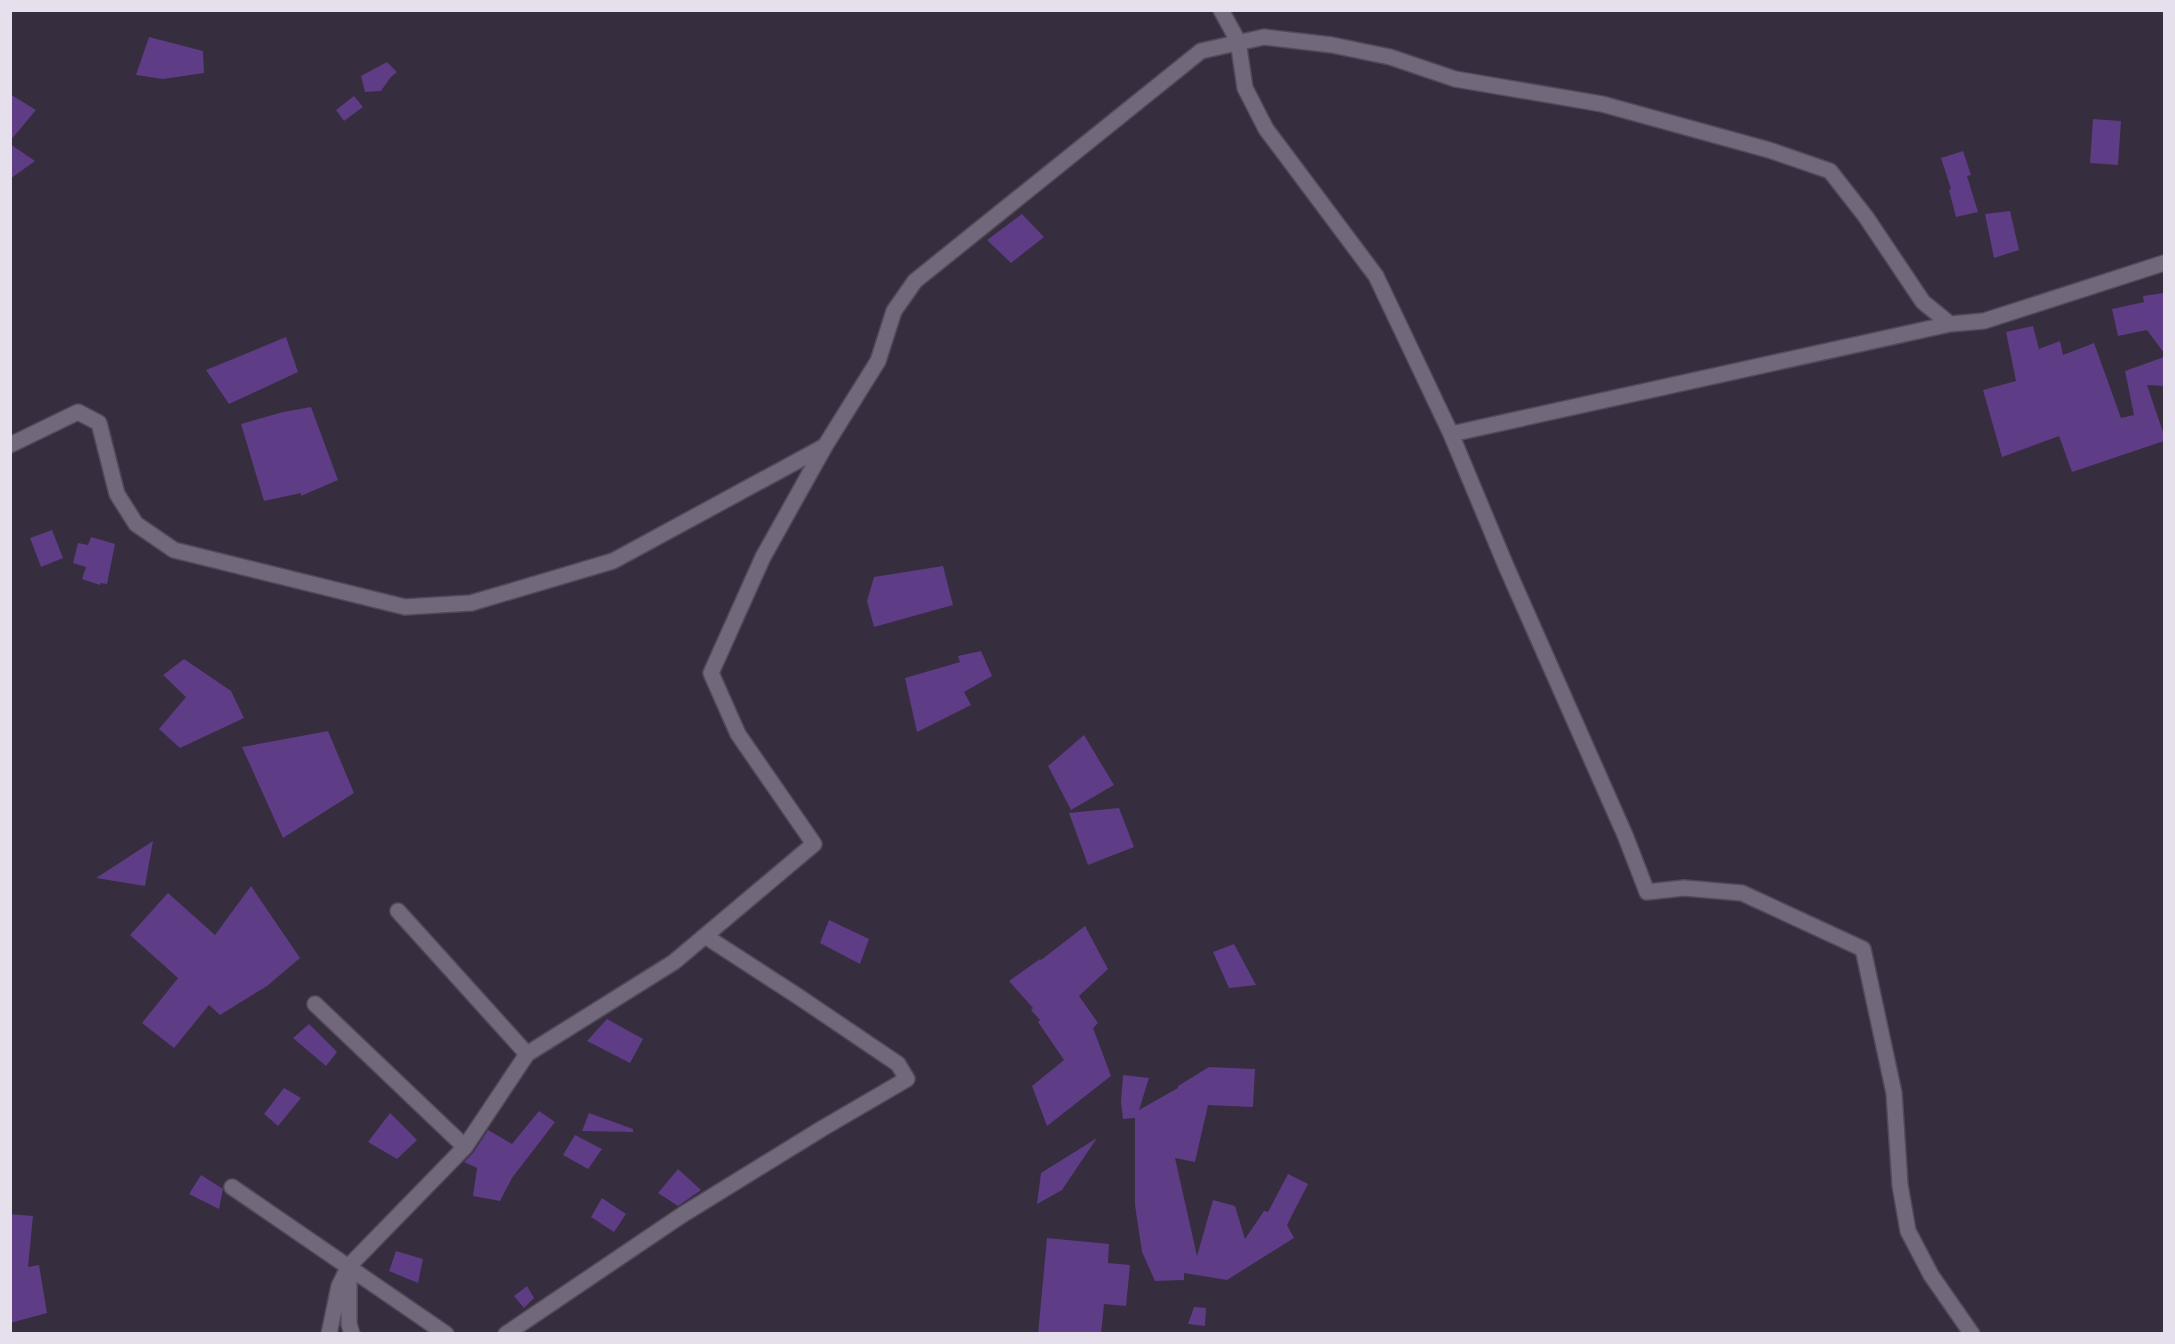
<svg xmlns="http://www.w3.org/2000/svg" width="2175" height="1344" font-family="Lora,serif">
<rect width="100%" height="100%" fill="#362d3e"/>
<path fill="#5e3c86" d="M149,37l54,14 1,22 -41,6 -27,-4z
M387,62l10,10 -7,6 -9,13 -16,1 -4,-16z
M10,94l26,16 -26,31z
M354,96l9,11 -19,14 -8,-11z
M2093,119l28,2 -3,44 -28,-2z
M10,144l25,17 -25,18z
M1963,151l8,24 -4,1 11,36 -22,5 -7,-27 2,-1 -10,-31z
M2010,211l9,39 -25,8 -9,-44z
M1022,214l22,23 -33,26 -24,-23z
M2164,293v60l-17,-23 -29,6 -6,-27 32,-7 -1,-6z
M2033,326l6,23 21,-8 3,14 31,-12 27,75 13,-3 -9,-44 39,-14v29l-17,-1 17,50v6l-92,31 -13,-36 -57,21 -19,-67 33,-9 -10,-49z
M286,337l12,35 -69,32 -23,-34z
M311,407l27,73 -37,16v-3l-37,8 -23,-77 42,-12z
M52,530l11,28 -22,9 -11,-29z
M91,537l24,7 -8,40 -6,-1 -1,2 -18,-6 4,-12 -13,-4 5,-20 10,2z
M943,566l10,39 -79,22 -7,-26 7,-24z
M981,651l11,25 -28,16 7,13 -54,27 -12,-54 55,-16 -2,-6z
M184,659l47,32 13,27 -64,30 -21,-19 27,-32 -23,-22z
M328,731l26,62 -71,45 -41,-91z
M1084,735l30,50 -43,25 -23,-44z
M1119,808l15,39 -46,18 -19,-52z
M153,841l-8,45 -49,-8z
M251,886l49,72 -33,28 -47,29 -11,-10 -35,43 -32,-25 36,-45 -48,-43 38,-42 47,42z
M829,920l40,19 -9,25 -40,-21z
M1085,926l23,43 -29,27 19,27 -5,5 18,48 -64,50 -15,-40 32,-26 -26,-38 2,-2 -9,-10 2,-2 -24,-27 31,-22 1,1z
M1234,944l22,41 -27,3 -16,-36z
M607,1019l36,20 -13,24 -43,-22z
M309,1024l28,28 -11,14 -33,-28z
M1209,1067l46,2 -2,38 -45,-2 -13,57 -20,-4 22,98 16,-56 22,6 10,33 19,-28 4,1 20,-38 20,10 -21,41 7,13 -67,42 -43,-7v7l-29,1 -13,-29 -7,-47v-87l-12,1 -2,-17 2,-27 26,3 -10,32 39,-22v-2z
M284,1088l17,10 -23,28 -14,-12z
M539,1111l16,11 -43,56 -12,23 -27,-5 4,-28 -13,-6 9,-9 15,-23 24,14z
M390,1113l27,27 -20,19 -29,-17z
M589,1113l44,16v3l-51,-1z
M575,1135l27,14 -14,20 -25,-14z
M1097,1138l-35,52 -25,14 4,-31z
M678,1169l23,21 -23,16 -20,-13z
M201,1175l22,14 -4,20 -30,-15z
M602,1198l24,16 -12,18 -23,-15z
M10,1214l23,2 -5,51 11,-2 8,48 -37,10z
M1047,1238l62,6 -1,19 22,2 -4,41 -22,-2 -3,30h-63z
M396,1251l27,8 -5,24 -29,-12z
M527,1286l7,12 -10,10 -10,-12z
M1194,1307l12,1 -1,18 -17,-2z"/>
<g fill="none" stroke-linecap="round" stroke-linejoin="round">
<defs>
<path id="minor" d="M1221,10l17,31 7,47 21,41 110,147 75,158 55,132 119,269 22,57 37,-4 58,5 121,56 31,144 6,92 8,46 23,44 41,59
M1451,434l499,-110
M10,445l68,-33 21,11 18,71 19,30 38,26 231,57 66,-4 142,-42 212,-115 53,-85 16,-50 21,-30 286,-230 63,-14 68,8 58,12 65,22 147,25 167,46 61,21 36,46 57,85 27,22 34,-3 180,-58
M398,911l129,143
M315,1004l150,143
M232,1187l214,147
M349,1272v52l3,10
M329,1334l10,-48 10,-20 116,-119 62,-93 147,-92 140,-118 -76,-110 -27,-61 52,-116 62,-111
M506,1334l176,-119 141,-87 84,-49 -9,-15 -99,-67 -94,-61"/>
</defs>
<use href="#minor" stroke="#514a58" stroke-width="18"/>
<use href="#minor" stroke="#72687b" stroke-width="15"/>
</g>
<rect width="2175" height="1344" fill="none" stroke="#e5e0eb" stroke-width="24"/>
</svg>
